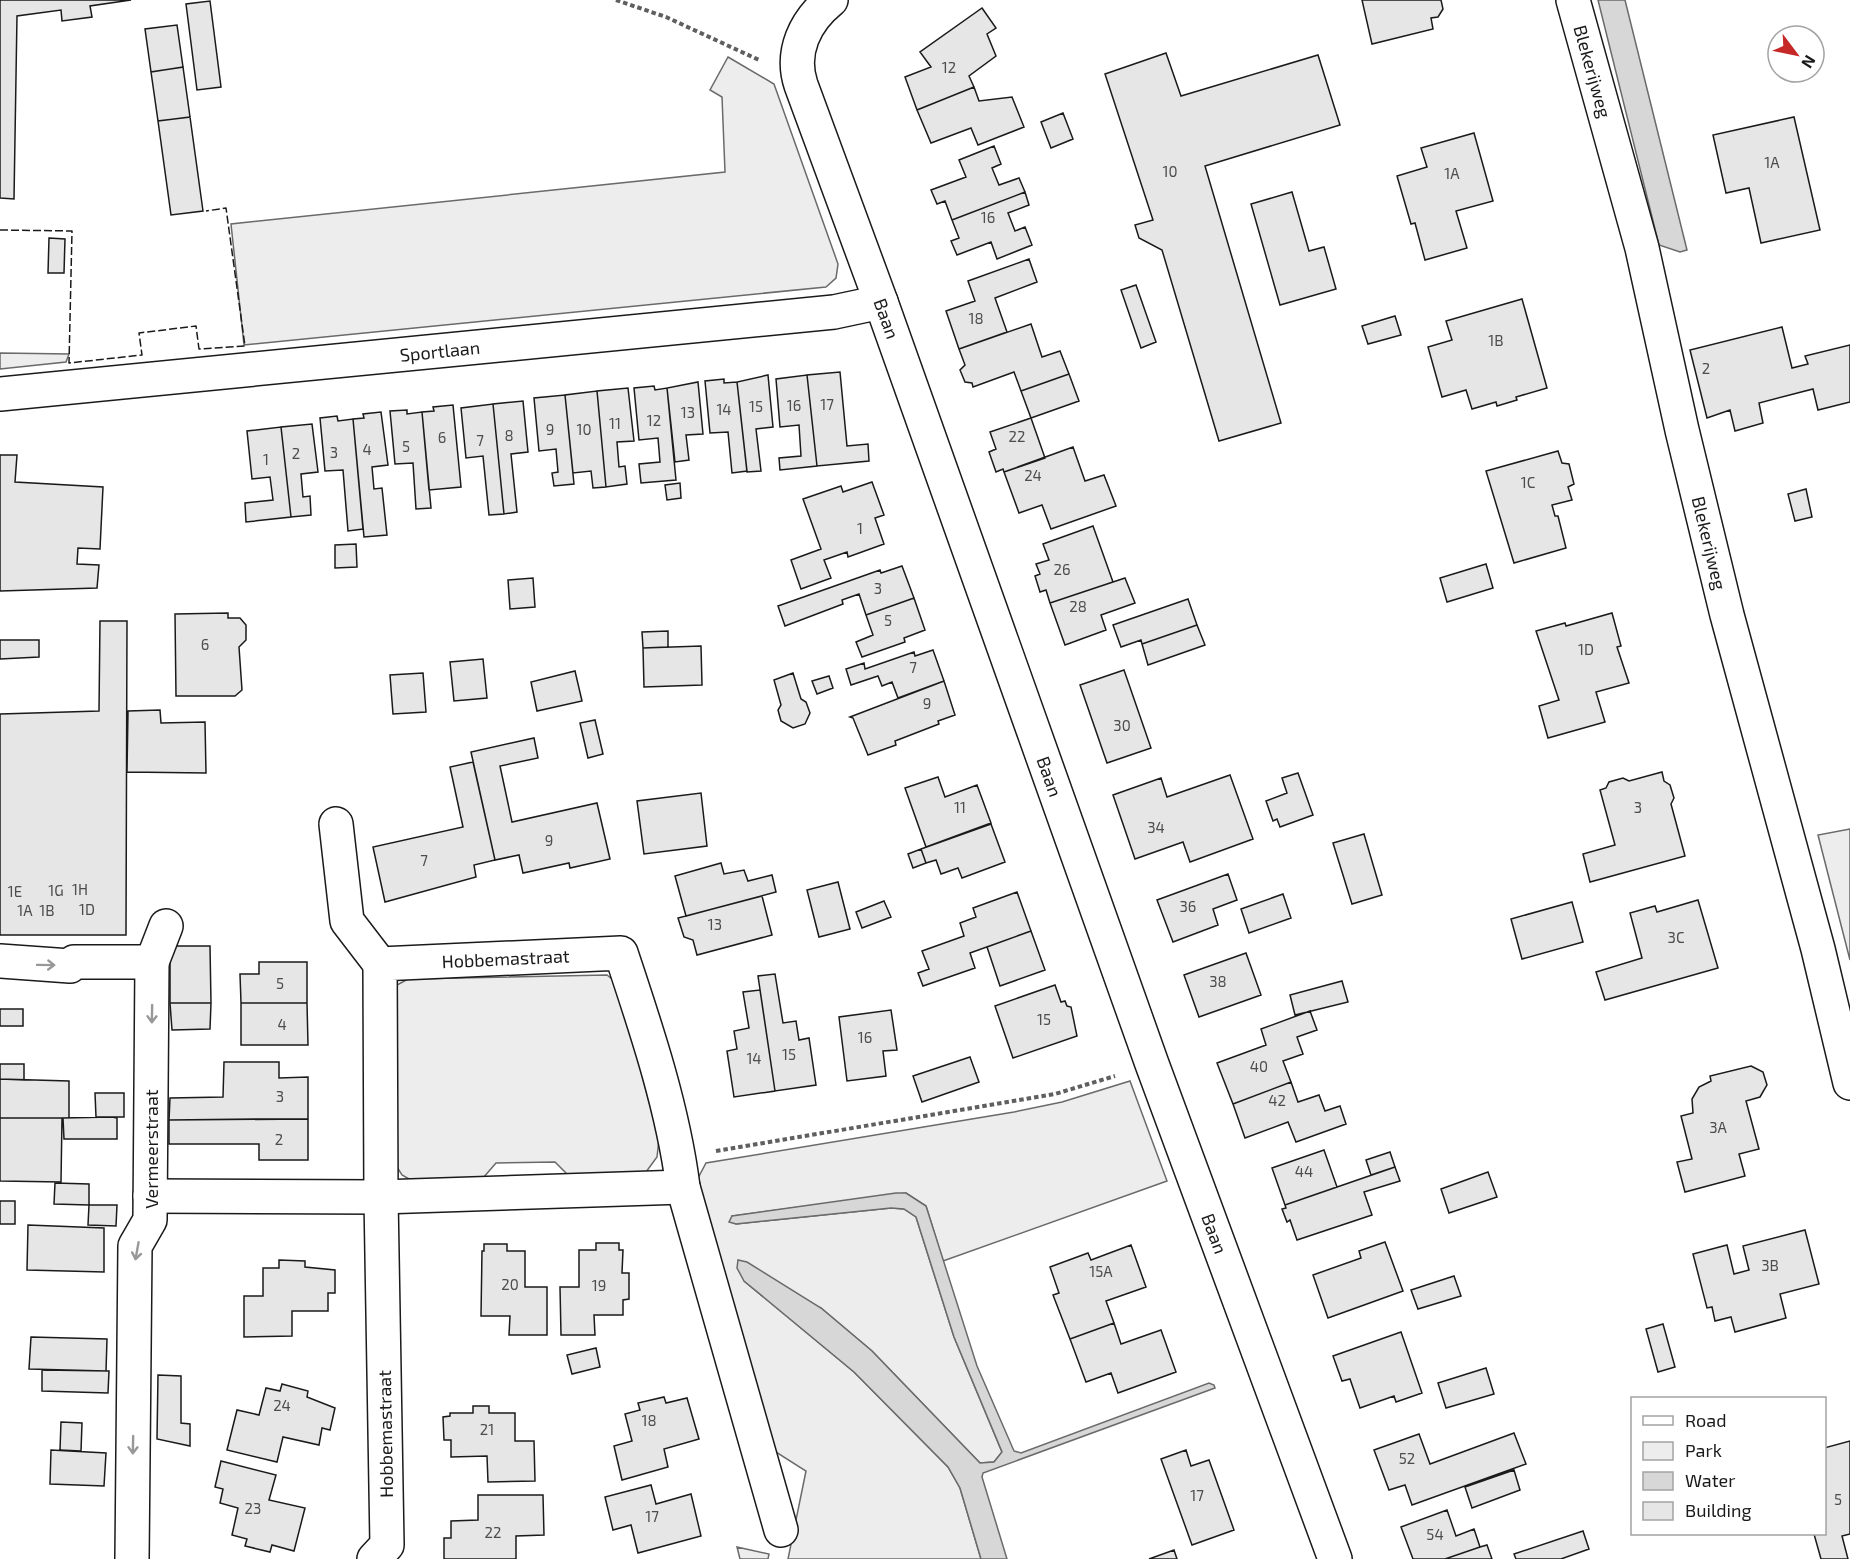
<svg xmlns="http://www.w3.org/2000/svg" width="1850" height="1559" font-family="'Exo 2',sans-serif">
<rect width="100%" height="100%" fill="#fff"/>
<path fill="#ededed" stroke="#6a6a6a" stroke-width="1.5" d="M728,57l46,27 64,180 -2,14 -10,9 -582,58 -13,-121 494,-52 -3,-75 -12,-7z
M0,353l69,1 -3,8 -66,7z
M1850,829v131l-32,-125z
M607,975l11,9 41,155 -2,18 -11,15 -75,6 -16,-16 -59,1 -13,15 -74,1 -7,-4 -7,-11 2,-179 11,-6z
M1130,1081l37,100 -224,80 -17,-55 -20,-13 -174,23 4,8 155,-16 13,1 12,8 38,120 48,115 -8,10 -14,1 -108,-112 -51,-43 -77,-27 110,91 94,95 12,21 21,71h-193l18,-88 -38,-24 -71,-267 9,-17 308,-51 48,-10z
M737,1547l32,7 -1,5h-28z"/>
<path fill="#d7d7d7" stroke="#6a6a6a" stroke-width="1.5" d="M1598,0h27l62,250 -7,2 -21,-7z
M896,1193h10l20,13 51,160 37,85 7,2 188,-70 5,2 1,3 -232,85 -1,4 25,82h-26l-21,-71 -12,-21 -94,-95 -110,-91 -7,-13 1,-8 9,2 74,46 51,43 108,112 14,-1 8,-10 -48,-115 -38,-120 -12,-8 -13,-1 -155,16 -7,-2 3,-6z"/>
<path fill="#e6e6e6" stroke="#1a1a1a" stroke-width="1.5" d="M0,0h131l-41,6 2,11 -30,4 -1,-11 -44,6 -3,183 -14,-1z
M1362,0h79l2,9 -5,8 -7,1 2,11 -61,15z
M210,1l11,86 -24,3 -11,-86z
M982,8l14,20 -9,6 9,22 -27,20 5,11 -57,23 -12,-33 26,-10 -11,-15z
M177,25l6,42 -32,5 -6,-43z
M1166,53l15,43 137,-41 22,70 -135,41 76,257 -62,18 -57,-191 -23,-12 -4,-13 18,-5 -48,-146z
M183,67l7,50 -32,4 -7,-49z
M974,87l5,14 33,-4 12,30 -46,18 -7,-17 -40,15 -14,-33z
M1063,113l10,26 -22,9 -10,-26z
M190,117l13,94 -32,4 -13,-94z
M1794,117l26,113 -59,13 -12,-55 -23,5 -13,-58z
M1474,133l19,68 -37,10 11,37 -42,12 -10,-37 -4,1 -14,-48 30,-9 -6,-19z
M994,146l7,18 -9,4 7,17 20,-7 6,14 -73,28 -7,-19 -8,3 -6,-14 35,-13 -7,-17z
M1025,192l4,13 -21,8 7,18 10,-4 7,18 -35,14 -6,-17 -34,13 -6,-14 8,-3 -7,-18z
M1292,192l17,59 15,-4 12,42 -56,16 -29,-101z
M49,238l16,1 -1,34h-16z
M1029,259l8,23 -42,16 12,34 -48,17 -13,-38 29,-10 -7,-20z
M1136,285l20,57 -15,6 -20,-58z
M1522,299l25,89 -31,9 1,3 -20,6 -1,-4 -24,7 -6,-19 -24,7 -14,-50 24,-7 -6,-19z
M1395,316l6,19 -33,9 -6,-18z
M1031,324l11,33 18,-6 9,23 -48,17 -7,-19 -41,15 -1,-4 -7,-1 -5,-12 5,-5 -6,-16z
M1782,327l10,41 16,-4 -3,-8 45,-11v57l-32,8 -5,-21 -54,14 4,20 -28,8 -5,-21 -23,8 -17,-68z
M840,372l7,74 21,-2 1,17 -52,5 -10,-91z
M1069,374l10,27 -48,17 -10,-27z
M768,375l5,52 -17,2 5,42 -14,1 -10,-90z
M807,375l10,91 -37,4 -1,-12 22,-2 -2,-31 -19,2 -4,-48z
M724,379v4l13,-1 10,89 -15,2 -4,-41 -18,1 -5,-52z
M698,382l5,52 -17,1 3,25 -14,2 -8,-74z
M654,386l1,4 12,-2 9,92 -35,3 -2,-19 21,-2 -2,-24 -19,2 -5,-52z
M628,388l6,53 -17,1 2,25 6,-1 2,18 -21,3 -9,-96z
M597,391l9,96 -13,1 -2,-17 -18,2 -8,-78z
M565,395l9,89 -20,2 -2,-13 6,-1 -2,-23 -17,2 -5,-53z
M523,401l5,51 -17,2 6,58 -13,2 -11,-110z
M493,404l11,110 -15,1 -6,-59 -17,2 -5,-50z
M453,405l8,82 -32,3 -7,-78 12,-1 -1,-4z
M407,410v4l15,-2 9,96 -15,1 -3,-46 -18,1 -5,-53z
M381,412l7,53 -16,2 2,22 8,-1 5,47 -23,2 -11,-118 11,-1 -1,-4z
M337,416l1,5 15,-2 10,110 -15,2 -5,-61 -18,1 -5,-53z
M1031,418l14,40 -41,14 -1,-3 -7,3 -7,-20 7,-3 -6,-17z
M312,424l6,48 -17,2 2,23 7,-1 1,19 -20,2 -10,-90z
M281,427l10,90 -45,5 -1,-19 28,-3 -3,-23 -18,2 -5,-48z
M1073,447l12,34 19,-6 12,31 -65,23 -9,-24 -23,8 -15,-41z
M1558,451l4,12 7,1 5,20 -6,3 4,13 -20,5 3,11h3l8,32 -52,15 -28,-92z
M0,455h17l-2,27 88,5 -3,62 -22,-1 -1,16 22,1 -2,23 -97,3z
M872,482l12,33 -9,3 9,26 -36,13 -1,-5 -23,8 7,18 -30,11 -10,-29 30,-11 -18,-50 38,-13 2,6z
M680,483l1,15 -14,2 -2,-15z
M1806,489l6,28 -17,4 -7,-27z
M1093,526l20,56 -63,21 -4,-13 -6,2 -5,-16 5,-2 -4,-10 13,-4 -6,-16z
M356,544l1,23 -22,1v-23z
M1486,564l7,24 -46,14 -7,-24z
M902,566l12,32 -48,17 -7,-21 -17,6 1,4 -58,22 -7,-20 102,-36 1,3z
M533,578l2,29 -25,2 -2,-29z
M1125,578l10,25 -34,12 5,15 -41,15 -15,-42z
M914,598l11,32 -21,8 1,4 -43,15 -6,-15 17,-7 -7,-20z
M1188,599l9,26 -55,19 -1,-4 -20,7 -8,-22z
M228,613v5h12l6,7v15l-7,7 3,43 -7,6h-59l-1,-82z
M1612,613l9,33 -4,1 12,36 -33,9 9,30 -57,16 -9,-32 20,-6 -23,-69 29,-8 1,3z
M100,621h27l-1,314h-126v-221l99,-3z
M1197,625l8,20 -57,20 -6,-21z
M668,631v16l-25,1 -1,-16z
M0,640h39v17l-39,2z
M701,646l1,39 -58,2 -1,-39z
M933,650l11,31 -46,17 -6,-16 -10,4 -4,-10 -27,9 -5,-16 18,-6 1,6 49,-17 1,4z
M483,659l4,39 -33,3 -4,-39z
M1124,670l27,78 -44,15 -27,-78z
M575,671l7,30 -45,10 -6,-29z
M423,673l3,39 -33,2 -3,-39z
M793,673l8,26 5,3 4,11 -5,11 -12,4 -12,-7 -3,-11 3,-5 -7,-25z
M829,676l4,12 -16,6 -5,-13z
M944,681l11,34 -17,6 1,3 -44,17 1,4 -28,10 -15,-37 -3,-1z
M160,710l1,13 44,-1 1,51 -79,-1 1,-61z
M595,720l8,34 -15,4 -8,-35z
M534,738l4,20 -38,8 12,56 85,-19 13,56 -40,9 -1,-5 -46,10 -4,-18 -24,5 -24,-108z
M473,762l22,98 -21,5 2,12 -91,25 -12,-55 90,-20 -13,-60z
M1662,772l2,9 6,4 4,13 -3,6 14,52 -95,26 -7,-28 32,-9 -15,-55 6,-2 3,-6 14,-4 6,3z
M1298,773l15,42 -33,12 -3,-8 -4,2 -7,-20 21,-8 -5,-15z
M1230,775l23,64 -63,23 -7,-20 -48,17 -22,-64 48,-17 6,19z
M938,777l7,20 32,-12 14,38 -65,24 -21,-59z
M701,793l6,53 -63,8 -7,-53z
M991,824l14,38 -43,16 -4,-10 -17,6 -5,-14 -10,3 -5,-14z
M1364,834l18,61 -30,9 -19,-61z
M921,849l5,14 -13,5 -5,-14z
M721,863l3,11 20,-4 4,11 24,-6 4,17 -90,24 -11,-40z
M1228,874l9,26 -24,9 5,16 -45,17 -16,-42z
M838,882l12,47 -31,8 -12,-47z
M1017,892l14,39 -61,22 5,15 -52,18 -5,-13 11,-4 -7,-18 42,-15 -4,-13 16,-6 -3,-9z
M1283,894l8,24 -42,15 -8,-24z
M762,896l10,39 -75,20 -4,-15 -9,-3 -6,-19z
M1698,900l20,68 -113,32 -9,-28 46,-14 -12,-45 25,-7 2,6z
M884,901l7,16 -29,11 -6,-16z
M1572,902l11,40 -61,17 -11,-40z
M1031,931l14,39 -45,16 -13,-39z
M170,946h40l1,57h-41z
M1246,953l15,42 -62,22 -15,-42z
M259,962h48v41h-66l-1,-29h19z
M775,974l8,49 13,-2 3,19 10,-2 7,47 -41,6 -17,-115z
M1342,981l6,21 -53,13 -5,-20z
M1055,985l6,17 4,-1 2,5 4,1 6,29 -64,22 -18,-52z
M760,990l15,101 -41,6 -7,-46 10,-2 -3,-18 15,-3 -6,-36z
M170,1003h41l-1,26 -38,1z
M241,1003h66l1,42h-67z
M0,1009h23v17h-23z
M891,1010l6,40 -14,1 3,25 -39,5 -8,-64z
M1310,1011l7,19 -20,7 6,17 -20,7 8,21 -58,22 -16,-41 49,-18 -5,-16z
M970,1057l9,25 -57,20 -9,-26z
M224,1062h55v16l29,-1v42l-139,1 1,-22 53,-1z
M0,1064h24v16l-24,-1z
M1751,1066l12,6 4,13 -7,12 -14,4 13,48 -20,5 6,22 -60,16 -8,-30 15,-3 -11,-43 12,-3 -1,-14 7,-12 12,-6 -1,-5z
M0,1079l69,2v37h-69z
M1291,1082l7,20 21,-7 6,16 15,-5 6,18 -50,18 -8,-20 -43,16 -12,-34z
M95,1093h29v24h-28z
M112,1117l5,1v21h-53l-1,-21z
M0,1118h62l-1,64 -61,-1z
M258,1119h50v41h-49v-16h-90v-24z
M1324,1150l13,37 -52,18 -13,-37z
M1390,1152l5,15 -24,8 -5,-15z
M1395,1167l5,14 -36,11 8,23 -75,25 -7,-20 -3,2 -5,-13 4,-1 -1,-3z
M1488,1172l9,25 -48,16 -8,-24z
M55,1183l34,1v21l-35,-1z
M0,1201h15v23h-15z
M89,1205h28l-1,21 -28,-1z
M28,1225l76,3v44l-77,-2z
M1805,1230l14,54 -39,10 6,24 -51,14 -4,-15 -16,4 -3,-14 -5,1 -14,-54 34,-9 7,29 15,-4 -6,-24z
M1385,1242l18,49 -75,27 -15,-43 48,-17 -2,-7z
M596,1243h23v7h4l-1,23h7v26l-6,1v15h-29l1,20h-34l-1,-48h19v-37h17z
M484,1244h23v7h18v36h22v48h-38l1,-19h-29l1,-65h2z
M1131,1245l15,42 -40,14 8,22 -44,16 -17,-44 6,-2 -9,-26 38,-14 3,7z
M279,1260l26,1v6l30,3v23h-7v18h-36v25l-48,1v-41h19v-28h16z
M1454,1276l7,20 -43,13 -7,-19z
M1114,1323l7,21 40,-14 15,42 -58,21 -7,-20 -25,9 -16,-43z
M1663,1324l12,43 -17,5 -12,-43z
M1401,1332l21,61 -26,9 -2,-6 -34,12 -10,-29 -8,2 -9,-25z
M31,1337l76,2 -1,32 -77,-2z
M596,1348l4,19 -28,7 -5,-19z
M1486,1368l8,26 -48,14 -8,-25z
M42,1370l67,1 -1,22 -66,-2z
M158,1375l23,1v47l9,1v22l-33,-7z
M282,1384l26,7 -1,6 28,11 -5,22 -8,-2 -3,17 -36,-8 -6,25 -50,-12 10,-40 22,5 7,-27 14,3z
M664,1397l2,6 21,-5 12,41 -35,10 4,18 -46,13 -8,-34 18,-5 -7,-27 15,-4 -2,-7z
M473,1406h16v7h26v28h19l1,40 -47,1 -1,-26 -36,1v-17h-7l-1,-23 7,-1v-3h23z
M61,1422l21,1 -1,28 -21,-1z
M1514,1433l12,31 -114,41 -7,-20 -16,5 -15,-40 45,-16 11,30z
M1850,1441v93l-8,2 6,23h-27l-7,-25h10v-86z
M51,1450l55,3 -2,33 -54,-2z
M1186,1450l5,16 18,-6 25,70 -42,15 -31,-86z
M221,1461l55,14 -7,25 36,8 -11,43 -22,-6 -2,7 -25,-6 2,-7 -15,-4 6,-27 -18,-5 3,-14 -8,-2z
M1514,1470l6,20 -48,18 -7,-21z
M651,1485l5,19 35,-10 10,42 -63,17 -7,-28 -18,5 -8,-33z
M478,1495h65l1,40 -28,1v23h-72v-21h7v-17l27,-1z
M1447,1510l9,26 18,-7 6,18 -35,12h-32l-12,-32z
M1583,1531l6,18 -28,10h-45l-2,-5z
M1487,1545l5,14h-47l35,-12z
M1174,1550l3,9h-28z"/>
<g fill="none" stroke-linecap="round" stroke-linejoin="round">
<defs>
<g id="minor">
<path id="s1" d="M831,0c-26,21 -41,52 -30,85l80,217 271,762 183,495"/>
<path id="s2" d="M1573,0l69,248 40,182 45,185 91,334 32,134"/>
<path id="s3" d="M0,394l834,-82 47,-10"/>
<path d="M336,824l11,97 33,43"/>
<path d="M0,961l70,5 4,-4h78l-2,258 -15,26 -3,313"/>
<path d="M152,962l14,-36"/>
<path d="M150,1196l231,1 302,-10"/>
<path id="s4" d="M374,1559l13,-14 -6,-348 -1,-233 241,-11c25,75 52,155 62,234l98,343"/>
</g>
</defs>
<use href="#minor" stroke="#1a1a1a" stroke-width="36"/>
<path stroke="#5f5f5f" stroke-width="4" stroke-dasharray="4.5 3" stroke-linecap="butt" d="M616,0l50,17 93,43
M716,1151l339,-57 60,-18"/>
<use href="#minor" stroke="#fff" stroke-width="33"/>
<path stroke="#1a1a1a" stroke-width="1.5" stroke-dasharray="8 3" stroke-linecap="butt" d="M0,230l72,1 -3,132 73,-8 -3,-22 57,-7 3,23 46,-3 -19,-138 -20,3"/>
</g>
<defs><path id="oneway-shaft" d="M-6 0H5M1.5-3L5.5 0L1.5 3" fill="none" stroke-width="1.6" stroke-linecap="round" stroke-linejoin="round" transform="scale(1.5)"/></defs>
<g stroke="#989898">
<use href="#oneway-shaft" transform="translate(46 965) rotate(1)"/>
<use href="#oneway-shaft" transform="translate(152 1014) rotate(91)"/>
<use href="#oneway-shaft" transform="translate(137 1251) rotate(100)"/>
<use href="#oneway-shaft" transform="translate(133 1445) rotate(91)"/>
</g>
<g text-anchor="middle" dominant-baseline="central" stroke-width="4.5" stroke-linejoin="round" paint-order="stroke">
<g font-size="15" fill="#4d4d4d">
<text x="949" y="67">12</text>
<text x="1772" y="162">1A</text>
<text x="1170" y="171">10</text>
<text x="1452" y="173">1A</text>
<text x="988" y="217">16</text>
<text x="976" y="318">18</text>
<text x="1496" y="340">1B</text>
<text x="1706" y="368">2</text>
<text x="827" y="404">17</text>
<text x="794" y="405">16</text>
<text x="756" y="406">15</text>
<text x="724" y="409">14</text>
<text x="688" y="412">13</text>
<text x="654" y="420">12</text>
<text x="615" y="423">11</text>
<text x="550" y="429">9</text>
<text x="584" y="429">10</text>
<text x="509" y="435">8</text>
<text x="1017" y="436">22</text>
<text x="442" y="437">6</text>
<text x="480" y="440">7</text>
<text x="406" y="446">5</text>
<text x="367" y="449">4</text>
<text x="334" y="452">3</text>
<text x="296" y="453">2</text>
<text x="266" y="459">1</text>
<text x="1033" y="475">24</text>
<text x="1528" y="482">1C</text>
<text x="860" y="528">1</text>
<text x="1062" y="569">26</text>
<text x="878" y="588">3</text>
<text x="1078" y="606">28</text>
<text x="888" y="620">5</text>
<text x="205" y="644">6</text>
<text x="1586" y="649">1D</text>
<text x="913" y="667">7</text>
<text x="927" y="703">9</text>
<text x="1122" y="725">30</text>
<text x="960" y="807">11</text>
<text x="1638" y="807">3</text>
<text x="1156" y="827">34</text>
<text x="549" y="840">9</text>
<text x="424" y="860">7</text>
<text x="80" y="889">1H</text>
<text x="56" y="890">1G</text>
<text x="15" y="891">1E</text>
<text x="1188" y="906">36</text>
<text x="87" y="909">1D</text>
<text x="25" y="910">1A</text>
<text x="47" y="910">1B</text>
<text x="715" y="924">13</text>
<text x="1676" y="937">3C</text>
<text x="1218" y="981">38</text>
<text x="280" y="983">5</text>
<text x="1044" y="1019">15</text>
<text x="282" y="1024">4</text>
<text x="865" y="1037">16</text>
<text x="789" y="1054">15</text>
<text x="754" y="1058">14</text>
<text x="1259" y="1066">40</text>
<text x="280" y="1096">3</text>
<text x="1277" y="1100">42</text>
<text x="1718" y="1127">3A</text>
<text x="279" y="1139">2</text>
<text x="1304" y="1171">44</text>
<text x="1770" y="1265">3B</text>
<text x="1101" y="1271">15A</text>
<text x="510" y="1284">20</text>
<text x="599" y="1285">19</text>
<text x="282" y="1405">24</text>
<text x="649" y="1420">18</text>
<text x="487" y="1429">21</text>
<text x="1407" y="1458">52</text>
<text x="1197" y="1495">17</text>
<text x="1838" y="1499">5</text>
<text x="253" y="1508">23</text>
<text x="652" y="1516">17</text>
<text x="493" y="1532">22</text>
<text x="1435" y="1534">54</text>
</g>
<g font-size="18" fill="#1a1a1a" stroke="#fff">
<text stroke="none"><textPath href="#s2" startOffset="74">Blekerijweg</textPath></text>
<text stroke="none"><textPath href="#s1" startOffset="345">Baan</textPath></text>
<text stroke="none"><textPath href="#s3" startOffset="442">Sportlaan</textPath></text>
<text stroke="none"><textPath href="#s2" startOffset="560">Blekerijweg</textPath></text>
<text stroke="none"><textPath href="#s1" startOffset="831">Baan</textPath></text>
<text stroke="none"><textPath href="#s4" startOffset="726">Hobbemastraat</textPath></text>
<text transform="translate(151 1149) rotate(-90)">Vermeerstraat</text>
<text stroke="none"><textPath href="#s1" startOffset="1317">Baan</textPath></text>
<text transform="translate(385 1434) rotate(-91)">Hobbemastraat</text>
</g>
</g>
<rect x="1631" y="1397" width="195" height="138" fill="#ffffff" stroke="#a3a3a3" stroke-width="1.5"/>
<rect x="1643" y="1416" width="30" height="9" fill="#ffffff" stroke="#a3a3a3" stroke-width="1.5"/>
<text x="1685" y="1427" font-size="18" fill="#1a1a1a">Road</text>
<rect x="1643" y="1442" width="30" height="18" fill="#ededed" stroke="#a3a3a3" stroke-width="1.5"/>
<text x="1685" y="1457" font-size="18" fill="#1a1a1a">Park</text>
<rect x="1643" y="1472" width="30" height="18" fill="#d7d7d7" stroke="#a3a3a3" stroke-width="1.5"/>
<text x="1685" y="1487" font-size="18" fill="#1a1a1a">Water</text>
<rect x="1643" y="1502" width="30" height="18" fill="#e6e6e6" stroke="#a3a3a3" stroke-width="1.5"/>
<text x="1685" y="1517" font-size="18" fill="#1a1a1a">Building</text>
<g transform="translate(1796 54) rotate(122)"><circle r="28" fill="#ffffff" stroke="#a3a3a3" stroke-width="1.5"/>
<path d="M0-4.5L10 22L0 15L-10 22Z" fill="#c62828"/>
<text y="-9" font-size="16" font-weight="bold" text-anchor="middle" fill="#1a1a1a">N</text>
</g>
</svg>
